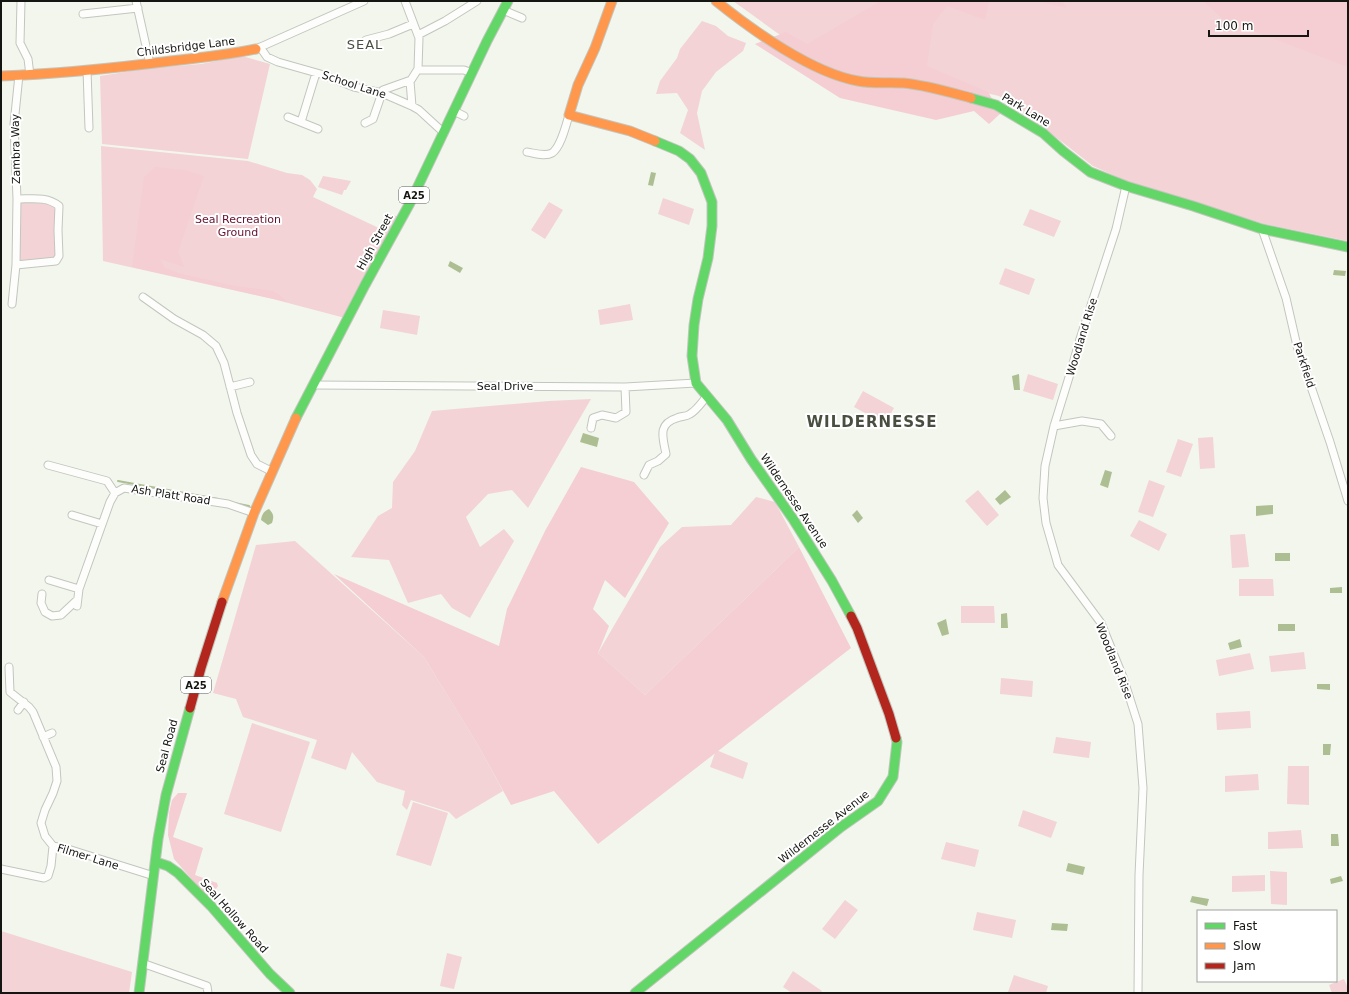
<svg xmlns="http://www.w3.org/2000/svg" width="1349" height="994" font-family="'DejaVu Sans',sans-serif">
<rect width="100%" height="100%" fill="#f2f6ed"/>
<path fill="#f3d3d6" d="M733,1h615v240l-83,-17 -136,-42 -36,-16 -32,-25 -62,-45 -198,-46z
M702,21l14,5 12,10 18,7 -3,8 -27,21 -14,19 -5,22 8,37 -25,-17 8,-23 -11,-17 -21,1 4,-13 17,-23 3,-9z
M242,56l28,8 -22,95 -146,-15 -2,-68 50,-8 51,-4z
M101,146l147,15 39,12 15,2 8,5 7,9 -4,8 68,32 9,-15 9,3 -54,101 -72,-19 -170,-38z
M323,176l28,5 -5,9h-2l-2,5 -24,-8z
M663,198l31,11 -5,16 -31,-11z
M17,199h31l11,7 -3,55 -40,4z
M549,202l14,8 -18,29 -14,-9z
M1030,209l31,12 -7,16 -31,-12z
M1005,268l30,11 -6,16 -30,-11z
M630,304l3,16 -33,5 -2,-15z
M383,310l37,6 -3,19 -37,-7z
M1028,374l30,10 -5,16 -30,-9z
M863,391l31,17 -9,16 -31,-17z
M591,399l-63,109 -16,-18 -24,4 -22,23 14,30 24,-18 10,12 -44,77 -18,-10 -11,-14 -33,9 -19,-43 -38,-3 27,-41 14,-8 1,-26 22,-31 17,-40 117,-10z
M1213,437l2,31 -15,1 -2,-31z
M1178,439l15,5 -12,33 -15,-5z
M1149,480l16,6 -12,31 -15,-5z
M978,490l21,25 -12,11 -22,-25z
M756,497l19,5 24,45 -154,148 -47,-42 62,-106 22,-20 49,-2z
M1139,520l28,14 -8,17 -29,-15z
M1245,534l4,33 -17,1 -2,-33z
M295,541l129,116 54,88 25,46 -47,28 -7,-7 -38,-12 -4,10 -5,-5 3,-14 -28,-9 -25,-30 -6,18 -35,-12 6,-18 -74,-23 -7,-18 -23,-6 43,-148z
M1239,579h34l1,17h-35z
M961,606h33l1,17h-34z
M1304,652l2,17 -35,3 -2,-16z
M1250,653l4,16 -35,7 -3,-16z
M1001,678l32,3 -1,16 -32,-3z
M1250,711l1,17 -34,2 -1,-17z
M252,723l58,19 -29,90 -57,-18z
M1056,737l35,5 -2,16 -36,-5z
M716,750l32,13 -5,16 -33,-12z
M1288,766h21v39l-22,-1z
M1258,774l1,16 -34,2v-16z
M413,802l35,11 -17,53 -35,-11z
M1023,810l34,12 -6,16 -33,-12z
M1301,830l2,18 -35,1v-17z
M946,842l33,8 -4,17 -34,-8z
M1270,871l17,1v33l-16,-1z
M1265,875v16l-33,1v-16z
M845,900l13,10 -23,29 -13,-10z
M977,912l39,8 -4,18 -39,-8z
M1,931l131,41 -3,21h-128z
M447,953l15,4 -8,32 -14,-3z
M793,971l29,20 -1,2h-29l-9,-6z
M1014,975l34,11 -2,7 -38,-1z
M1344,979l4,9v5h-16l-3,-8z"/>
<path fill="#f4ced2" d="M881,1h108l-4,19 -38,-14 -14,18 -6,42 61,26 13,21 -12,11 -15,-13 -38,9 -96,-22 -85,-54 31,-12 21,12z
M1036,1h26l5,7z
M1203,1h145v66l-124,-47z
M155,167l30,3 19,6 -26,76 6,15 -24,-8 5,9 14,5 51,12 43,6 8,5 6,6 -155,-35 12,-90z
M581,467l53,15 35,41 -44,75 -20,-18 -12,29 16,17 -11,27 47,42 154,-148 52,101 -253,196 -44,-53 -43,14 -33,-60 -54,-88 -90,-83 165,72 8,-37 38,-78z
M178,793h9l-14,44 30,11 -8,27 22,8 1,3 -9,12 -35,-39 -6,-24 1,-22 3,-13z"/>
<path fill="#adbf92" d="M651,172l5,1 -3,13 -5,-1z
M450,261l13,7 -3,5 -12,-7z
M1334,270l12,1 -1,5 -12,-1z
M1019,374l1,16h-6l-2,-14z
M583,433l16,5 -2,9 -17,-5z
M1105,470l7,2 -4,16 -8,-3z
M1005,490l6,7 -11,8 -5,-6z
M1273,505v9l-17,2v-10z
M269,509c5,5 5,8 3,14l-4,2 -7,-5c1,-6 3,-9 8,-11z
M857,510l6,8 -5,5 -6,-8z
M1275,553h15v8h-15z
M1342,587v6h-12v-5z
M1007,613l1,15h-7v-14z
M946,619l3,15 -7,2 -5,-13z
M1278,624h17v7h-17z
M1240,639l2,8 -12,3 -2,-7z
M1317,684h13v6l-13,-1z
M1323,744h8l-1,11h-7z
M1331,834h7l1,12h-8z
M1068,863l17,4 -2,8 -17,-4z
M1341,876l2,5 -12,3 -1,-5z
M1192,896l17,3 -2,7 -17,-4z
M1052,923l16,1 -1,7 -16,-1z"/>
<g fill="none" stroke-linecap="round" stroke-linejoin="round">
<path stroke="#adbf92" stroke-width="2" d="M118,481l100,18
M234,503l15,3 1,2"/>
<defs>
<path id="street" d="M21,1l-1,42 8,16 2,16
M136,1l14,63
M503,10l19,8
M83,14l55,-6
M418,35l27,-14 32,-20
M366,40l23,-6 24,-10
M260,47l7,10 11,5 46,13 30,12 28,6 30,13 7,4 25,23
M256,49l108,-48
M87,70l2,58
M418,70h46l8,3
M410,81l2,25
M454,111l10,5
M288,117l30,12
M301,122l15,-49
M365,123l8,-4 10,-29 28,-10 7,-11 1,-31 -14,-37
M527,152c7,1 18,5 25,1 9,-6 14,-28 17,-38
M1126,186l-10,43 -36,110 -10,35 -16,52 -9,40 -2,32 3,25 12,42 43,58 22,54 15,47 5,64 -4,87 -1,118
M1262,229l24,69 11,48 33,96 18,59
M16,265l40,-4 3,-5 -1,-26 1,-24c-12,-10 -28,-7 -42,-7
M143,297l31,22 29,16 13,11 8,17 13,50 14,42 6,9 14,7
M12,304l4,-39 1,-66 -3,-75 5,-49
M313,385l312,2 71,-4
M230,387l20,-5
M1054,426l28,-5 19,3 10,12
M591,428l2,-10 9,-3 14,3 10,-6 -1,-25
M48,465l59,16 8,12 9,-5 104,16 26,9
M644,475l5,-10 9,-4 8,-7c-3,-16 -9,-30 11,-36 4,-2 9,-1 13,-4 7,-4 12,-12 17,-18
M72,515l30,9
M49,580l30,9
M42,594l-1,9 4,9 7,4 9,-1 16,-15
M77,606l2,-17 31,-87 5,-9
M9,667l1,25 19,15 4,5 23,55 1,14 -4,12 -8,17 -4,13 4,13 8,10
M18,710l6,-8
M43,737l9,-4
M1,869l43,9 4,-2 3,-10 2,-20 18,4 83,26
M142,963l65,23 1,7"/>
<path id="fast" d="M971,98l25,7 47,28 20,18 27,21 36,14 67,20 69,23 86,18
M655,141l24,10 11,8 11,14 11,29v24l-4,32 -10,41 -4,26 -2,31 4,27 31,37 24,39 42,60 39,62 19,35
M296,418l69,-133 45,-82 77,-162 21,-40
M156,862l12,4 10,7 33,33 59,68 20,19
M139,993l19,-154 8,-44 24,-87
M635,993l206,-166 37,-26 15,-24 4,-35 -1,-4"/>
<path id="slow" d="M612,1l-17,47 -17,37 -9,30 61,16 25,10
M716,1c36,29 96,72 142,80 14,3 30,1 45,2 23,2 46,9 68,15
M1,76c57,-2 114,-8 170,-15 29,-3 57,-6 85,-12
M222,602l32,-89 42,-95"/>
<path id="jam" d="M851,616l6,12 32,86 7,24
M190,708l11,-40 21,-66"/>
</defs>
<use href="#street" stroke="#c2c6be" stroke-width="9"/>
<use href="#fast" stroke="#c2c6be" stroke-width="11"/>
<use href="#slow" stroke="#c2c6be" stroke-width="11"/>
<use href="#jam" stroke="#c2c6be" stroke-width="11"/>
<use href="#street" stroke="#fdfefc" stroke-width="7"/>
<use href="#fast" stroke="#63d668" stroke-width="9"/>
<use href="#slow" stroke="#ff974d" stroke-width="9"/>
<use href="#jam" stroke="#b3261e" stroke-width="9"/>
</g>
<g text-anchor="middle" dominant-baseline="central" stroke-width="4" stroke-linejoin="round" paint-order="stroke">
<g fill="#fff" stroke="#5a5c58" stroke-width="1">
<rect x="399" y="187" width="30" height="16" rx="3"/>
<rect x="181" y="677" width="30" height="16" rx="3"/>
</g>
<g font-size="10" font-weight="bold" fill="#141611">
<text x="414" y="195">A25</text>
<text x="196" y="685">A25</text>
</g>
<g font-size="11" fill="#141611" stroke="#fff">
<text transform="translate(186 47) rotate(-7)">Childsbridge Lane</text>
<text transform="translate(354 85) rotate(18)">School Lane</text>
<text transform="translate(1026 110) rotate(31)">Park Lane</text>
<text transform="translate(16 149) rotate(-91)">Zambra Way</text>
<text transform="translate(375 242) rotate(-61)">High Street</text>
<text transform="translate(1082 337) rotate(-73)">Woodland Rise</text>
<text transform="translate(1304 365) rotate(72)">Parkfield</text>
<text x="505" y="386">Seal Drive</text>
<text transform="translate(171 495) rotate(9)">Ash Platt Road</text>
<text transform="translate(794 501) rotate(56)">Wildernesse Avenue</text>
<text transform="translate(1114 661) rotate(68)">Woodland Rise</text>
<text transform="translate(167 746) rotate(-75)">Seal Road</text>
<text transform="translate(824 827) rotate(-38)">Wildernesse Avenue</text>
<text transform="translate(88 857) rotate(17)">Filmer Lane</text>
<text transform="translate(234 916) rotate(48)">Seal Hollow Road</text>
</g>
<g font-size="11" fill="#64102e" stroke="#fff">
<text x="238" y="219">Seal Recreation<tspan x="238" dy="13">Ground</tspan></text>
</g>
<g font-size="13" letter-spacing="1" fill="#484e40" stroke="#fff">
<text x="365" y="44">SEAL</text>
</g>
<g font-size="15" font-weight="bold" letter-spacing="1" fill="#484e40" stroke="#fff">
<text x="872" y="422">WILDERNESSE</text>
</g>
</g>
<rect width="1349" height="994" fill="none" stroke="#141611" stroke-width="4"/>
<rect x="1197" y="910" width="140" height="72" fill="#ffffff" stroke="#a1a2a0"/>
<rect x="1205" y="923" width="20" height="6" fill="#63d668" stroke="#a1a2a0"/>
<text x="1233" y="930" font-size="12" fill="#141611">Fast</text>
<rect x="1205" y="943" width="20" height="6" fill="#ff974d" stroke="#a1a2a0"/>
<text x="1233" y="950" font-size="12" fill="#141611">Slow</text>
<rect x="1205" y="963" width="20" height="6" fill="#b3261e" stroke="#a1a2a0"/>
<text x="1233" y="970" font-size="12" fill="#141611">Jam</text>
<path d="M1209 30v6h99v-6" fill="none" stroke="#141611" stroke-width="2"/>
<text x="1215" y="30" font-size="12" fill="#141611" stroke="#ffffff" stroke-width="3" paint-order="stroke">100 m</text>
</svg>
